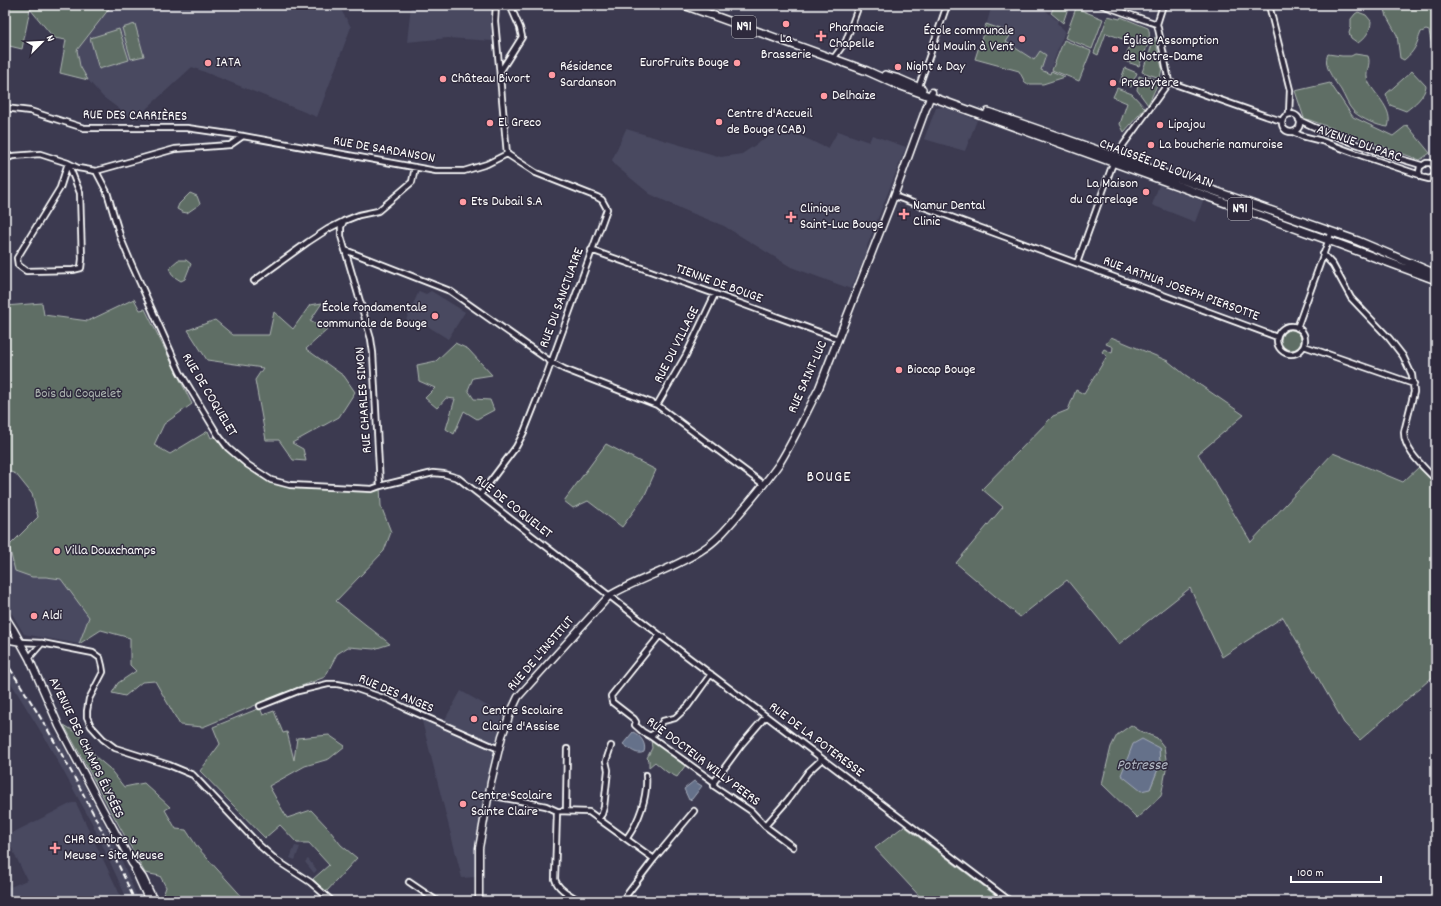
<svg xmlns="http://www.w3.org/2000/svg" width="1441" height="906" font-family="Dekko,sans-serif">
<rect width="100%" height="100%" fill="#3c3a50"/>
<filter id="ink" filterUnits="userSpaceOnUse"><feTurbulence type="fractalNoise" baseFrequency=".025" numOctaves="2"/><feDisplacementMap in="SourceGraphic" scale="8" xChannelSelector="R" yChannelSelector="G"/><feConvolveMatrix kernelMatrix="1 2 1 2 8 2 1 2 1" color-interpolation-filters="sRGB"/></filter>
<g filter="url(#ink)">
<path fill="#494960" d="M112,5h226l13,22 -34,90 -125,-50 -58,53 -31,-23 -15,-17 -8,-14 -2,-7 -1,-9z
M411,5h85l-5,18 2,18 -45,-3 -41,4z
M992,5h47l19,16 -1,2 8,8 -16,42 -69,-26z
M944,107l33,13 -12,31 -41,-12 12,-31z
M626,129l95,28 21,-3 33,-22h18l35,17 10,-18 31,11 3,-7 34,12 -39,99v6l-16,37 -60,-22 -67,-41 -42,-17 -32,-15 -34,-28 -4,-6z
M1159,185l44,16 -8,21 -43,-17z
M419,291l7,3 5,-3 34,21 -17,27 -19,-12h-8l-15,-7z
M9,546l3,14 20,17h14l15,2 28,38 -10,27 -55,-10 -19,-32v-53z
M5,658l46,72 10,12 54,103 24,56h-11l-36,-78 -46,-83 -41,-67z
M461,691l42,24 -7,30 -53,-22z
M421,717l74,35 -4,12 -15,80v33l-14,1z
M72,803h4l47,98h-118v-16l3,-1 2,3 17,-7 -21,-44z
M295,846l5,1 -5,13 -5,-2z
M308,859l9,11 -3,3 -9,-11z"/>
<path fill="#5e6e65" stroke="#aeb6b2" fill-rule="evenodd" d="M5,5h107l-35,45 3,16 8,14 -28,-7 6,-33 -12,-2 -24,-29 -8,40 -17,-4z
M1055,5h14l-6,18 -12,-10z
M1384,5h52v48l-4,-7 -3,-15 -3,-1 -5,2c-5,13 -5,18 -17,28l-4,-2 -3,-23 -10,-18z
M1076,8l27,11 -11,30 -27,-11z
M1358,12l8,3 5,6c0,10 -6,17 -13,22l-7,-5 -2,-5 2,-6v-8l4,-5z
M1108,16l12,3 1,-2 27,11c5,9 -5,29 -9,38l-15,-5 7,-19 -25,-9 -8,22 -4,-2z
M135,24l9,32 -13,3 -9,-31z
M986,24l26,9 -6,9 28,18 6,-9 6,4 -5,15 9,4 1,-3 14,6 -22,7h-17l-7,-13 -44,-12z
M119,29l10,31 -30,9 -9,-31z
M1155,37l7,31 -2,10 -18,-6z
M1064,40l27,11 -12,30 -27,-11z
M1328,54l14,2h9l4,-2 13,2c4,9 -5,17 1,27 7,13 25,27 19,44 -11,-1 -26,-8 -34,-15 -6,-6 -9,-15 -13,-22 -6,-9 -19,-24 -13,-36z
M1125,68l12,5 -6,14 -11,-5z
M1412,71l14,15c-1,10 -12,19 -20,25l-16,-6 -4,-11z
M1145,75l14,6 -11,24 -11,-15 2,-14 5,2z
M1330,83l23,34 40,19 14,-11 23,28 -10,7 -116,-42 -9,-27z
M1117,88l15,6 13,14 -21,24 -4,-8 7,-21 -14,-6z
M190,193l7,3 3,8 -13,9 -5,-1 -5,-3 2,-5z
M178,260h8l5,4 -6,15 -4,2 -8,-5 -3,-6 1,-4z
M134,299l6,11 5,-1 47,95 -28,20 -10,21 16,9 38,-23 3,7 7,-3 10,13 33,26 29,11 82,4 8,-3 1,20 10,26 -7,19 -48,50 54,43 -16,5 -26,-2 -11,7 -12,23 -26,10 -96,40 -23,-2 -25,-44 -13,1 -17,14 -13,-3 6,-10 18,-12 -6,-6v-27l-29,-8 -22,14 10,-27 -28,-38 -15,-2h-14l-17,-6 -6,-25 29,-29 -6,-23 -16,-20 -11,-4v-164l37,-3 2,12 44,6z
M322,303l-12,18 17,9 -21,19 38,27 11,16 -16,25 -47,26 11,6 3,12 -13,-1 -14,-20h-13l-11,-60 8,-12 -56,-8 -19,-30 27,-10 18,15h36l5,-23 19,17 17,-24z
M1281 340a10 10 0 1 1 20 0a10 10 0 1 1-20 0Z
M1111,337l57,24 16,13 60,41 -46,39 53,88 82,-89 70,29 17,-16 16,19v189l-76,66 -16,-17 -61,-106 -61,40 -32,-69 -71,56 -52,-64 -47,37 -64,-54 47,-56 -21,-18 71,-73 15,-6 8,-20 8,4 23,-38 -5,-4 2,-3 8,4 1,-6 -7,-3z
M455,343l13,6 24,26 -19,3 -5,12 6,9 16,1 4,10 -17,9 -13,-8 -10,23 -8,-5 9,-30 -9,-1 -9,10 -12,-10 10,-10 -16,-7 -2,-16 19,-4z
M606,444l50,26 -12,27 -22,30 -34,-26 -15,7 -9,-7z
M260,708l3,7 11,-4 9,22 4,-1 7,28 3,-22 32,-3 16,11 -16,13 -24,7 -36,20 18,32 24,-8 16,17 14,18 16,13 -31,34 -13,-13 16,-14 -20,-22h-12l-17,-18 -15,13 -65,-67 20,-27 -7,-17z
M64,725l15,9 18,24 12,10 15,19 20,-4 26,24 -5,3 11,19 10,1 12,18 48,53c-25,0 -53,3 -77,-4l-7,4h-4v-1l6,-7 2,-6 -6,-11 -15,-3z
M1131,725l9,6 17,7 7,9 3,18 -6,31 -24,22 -35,-34 9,-37 6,-12zM1159,748l1,16 -10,25z
M651,740l34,26 -8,11 -10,-5 -12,-10 -6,5v-7l-2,-2 5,-10z
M904,826l99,75h-79l-49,-53z"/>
<path fill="#65718a" stroke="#a3aab9" d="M633,732c7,3 14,12 11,20 -7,4 -14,-3 -21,-8z
M1142,739l17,9 1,16 -10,25 -9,2 -20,-16 12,-31z
M694,781l8,5 -10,13 -3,1 -5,-11z"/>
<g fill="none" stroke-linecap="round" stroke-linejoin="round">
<defs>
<path id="minor" d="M1102,5l55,19
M1269,5l21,85 -1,24
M1157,24l6,-19
M833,59l13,-18 13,-36
M500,72l22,-35 -2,-9 -10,-23
M1169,82l97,34 16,5
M918,89l29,-84
M5,108l25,3 54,17h103l56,8 193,35h28l23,-7 20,-10 -12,-133 1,-16
M1282 123a9 9 0 1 1 18 0a9 9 0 1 1-18 0Z
M1299,120c39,19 80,33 122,45
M1293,132l9,4 20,5 38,14 60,20
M5,159l8,-3 27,-2 28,9 10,5 18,3 11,21 14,47 11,26 48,107 38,63 10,13 20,17 23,15 19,5 82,4 8,-3 53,-13 11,1 14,4 230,179 322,244
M68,163l12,30 2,66 -1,9 -8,2 -47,1 -8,-6 -1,-7 43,-70z
M1436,170l-5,-7h-5l-6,4 -1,5 2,5 8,2 4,-2 3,-6
M96,171l79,-22 55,-4 13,-9
M894,196l383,141
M344,221l-3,6v9l30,103 2,14 7,133
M345,250l105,41 101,71 13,7 93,36 106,79
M591,250l124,44 123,45
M1323,254l10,11 18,33 38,40 14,18 9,19 2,17 -10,40c0,19 20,35 32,48
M1077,263l39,-108 53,-73 -6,-31 -6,-27
M254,281l54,-39 20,-13 16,-8 15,-6 19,-4 34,-29 3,-15
M1277 340a14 14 0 1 1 28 0a14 14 0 1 1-28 0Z
M1297,328l33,-92
M1304,346l110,38
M657,405l29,-50 29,-61
M480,495l36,-48 8,-15 23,-58 60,-165 -5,-9 -5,-3 -61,-24 -29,-19
M660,635l-49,61 1,6 22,17 2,3 -1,3 8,7 7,4 64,46v4l37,25 14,15 28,21
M21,642l21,1 51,10 7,5 2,8 1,6 -14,27 -2,12v6l4,9 12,13 12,9 54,17 24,10 66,70 17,15 34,22 22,19
M29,658l13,-15
M260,706l38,-15 30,-7h9l11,2 41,14 16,8 94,41
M650,736l5,-3 8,-12 12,-3 13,-12 23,-32
M714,782l28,-38 24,-28
M489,795l32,6 25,5 11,5 32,1 65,47
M566,810l1,-61
M557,811l-2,68c3,11 16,16 25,22
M599,818l3,-4 2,-7 4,-37 -2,-9 5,-15
M765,826l22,-25 21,-29 14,-13
M627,838c12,-17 21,-41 19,-63
M409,882l28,19
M622,901l32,-42 40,-48"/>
<path id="tertiary" d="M5,616l8,13 16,29 30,68 43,82 30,55 11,15 11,23
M5,632l5,-7
M5,639l16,3
M135,870l14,31
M479,901v-53l12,-66 11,-46 8,-22 8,-17 91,-101c30,-18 65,-27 93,-46 15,-9 26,-23 37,-36 14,-16 28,-33 40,-50 15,-24 27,-51 40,-76l75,-192 38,-104"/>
<path id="primary" d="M684,5l183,66 29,13 432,156 108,40
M885,75l14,4 23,10
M988,112l370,129 78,33"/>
</defs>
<use href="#minor" stroke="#fff" stroke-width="8"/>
<use href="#tertiary" stroke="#fff" stroke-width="9"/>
<use href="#primary" stroke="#fff" stroke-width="10"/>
<use href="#minor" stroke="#2f2a3d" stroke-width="4.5"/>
<use href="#tertiary" stroke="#2f2a3d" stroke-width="6"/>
<use href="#primary" stroke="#2f2a3d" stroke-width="7"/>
<path stroke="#fff" stroke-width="2" stroke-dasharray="6 3" stroke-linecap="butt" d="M5,661c50,76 93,157 130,240"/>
</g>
</g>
<g fill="#ff9aa2" stroke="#2f2a3d" stroke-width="1.5">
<circle cx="786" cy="24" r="4"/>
<path d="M819 30h4v4h4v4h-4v4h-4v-4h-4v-4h4z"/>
<circle cx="1022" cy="39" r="4"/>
<circle cx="1115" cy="49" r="4"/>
<circle cx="208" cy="63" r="4"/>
<circle cx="737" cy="63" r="4"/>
<circle cx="898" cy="67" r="4"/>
<circle cx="552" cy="75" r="4"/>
<circle cx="443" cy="79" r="4"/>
<circle cx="1113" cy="83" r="4"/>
<circle cx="824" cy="96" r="4"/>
<circle cx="719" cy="122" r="4"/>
<circle cx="490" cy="123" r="4"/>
<circle cx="1160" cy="125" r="4"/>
<circle cx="1151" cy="145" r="4"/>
<circle cx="1146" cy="192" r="4"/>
<circle cx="463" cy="202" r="4"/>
<path d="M902 208h4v4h4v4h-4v4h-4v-4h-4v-4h4z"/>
<path d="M789 211h4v4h4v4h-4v4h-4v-4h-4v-4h4z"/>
<circle cx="435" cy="316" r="4"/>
<circle cx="899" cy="370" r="4"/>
<circle cx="57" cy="551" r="4"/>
<circle cx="34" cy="616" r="4"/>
<circle cx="474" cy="719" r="4"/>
<circle cx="463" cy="804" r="4"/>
<path d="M53 842h4v4h4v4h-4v4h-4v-4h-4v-4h4z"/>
</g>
<g text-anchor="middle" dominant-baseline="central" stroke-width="3" stroke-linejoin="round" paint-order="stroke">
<g fill="#2f2a3d" stroke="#c1bfc5" stroke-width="1">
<rect x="732" y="16" width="24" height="22" rx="3"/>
<rect x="1228" y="198" width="24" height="22" rx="3"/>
</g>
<g font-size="13" font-weight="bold" fill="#fff">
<text x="744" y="27">N91</text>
<text x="1240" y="209">N91</text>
</g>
<g font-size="14" fill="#fff" stroke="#2f2a3d" text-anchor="start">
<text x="829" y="28">Pharmacie<tspan x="829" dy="16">Chapelle</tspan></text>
<text x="1014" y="31" text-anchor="end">École communale<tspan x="1014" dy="16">du Moulin à Vent</tspan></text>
<text x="786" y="39" text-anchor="middle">La<tspan x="786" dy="16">Brasserie</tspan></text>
<text x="1123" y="41">Église Assomption<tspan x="1123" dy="16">de Notre-Dame</tspan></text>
<text x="216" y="63">IATA</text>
<text x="729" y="63" text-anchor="end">EuroFruits Bouge</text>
<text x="560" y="67">Résidence<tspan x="560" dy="16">Sardanson</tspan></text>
<text x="906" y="67">Night &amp; Day</text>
<text x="451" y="79">Château Bivort</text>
<text x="1121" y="83">Presbytère</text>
<text x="832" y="96">Delhaize</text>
<text x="727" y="114">Centre d'Accueil<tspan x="727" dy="16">de Bouge (CAB)</tspan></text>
<text x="498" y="123">El Greco</text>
<text x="1168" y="125">Lipajou</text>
<text x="1159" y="145">La boucherie namuroise</text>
<text x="1138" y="184" text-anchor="end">La Maison<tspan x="1138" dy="16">du Carrelage</tspan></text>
<text x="471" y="202">Ets Dubail S.A</text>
<text x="913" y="206">Namur Dental<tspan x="913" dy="16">Clinic</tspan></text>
<text x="800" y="209">Clinique<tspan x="800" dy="16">Saint-Luc Bouge</tspan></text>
<text x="427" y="308" text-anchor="end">École fondamentale<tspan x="427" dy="16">communale de Bouge</tspan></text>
<text x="907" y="370">Biocap Bouge</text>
<text x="65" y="551">Villa Douxchamps</text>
<text x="42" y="616">Aldi</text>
<text x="482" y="711">Centre Scolaire<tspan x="482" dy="16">Claire d'Assise</tspan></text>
<text x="471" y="796">Centre Scolaire<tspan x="471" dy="16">Sainte Claire</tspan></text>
<text x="64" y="840">CHR Sambre &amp;<tspan x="64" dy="16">Meuse - Site Meuse</tspan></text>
</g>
<g font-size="14" fill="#fff" stroke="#2f2a3d">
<text transform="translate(135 116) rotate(1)">RUE DES CARRIÈRES</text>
<text transform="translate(1359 144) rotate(19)">AVENUE DU PARC</text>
<text transform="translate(384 150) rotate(10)">RUE DE SARDANSON</text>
<text transform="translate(1156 164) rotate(20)">CHAUSSÉE DE LOUVAIN</text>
<text transform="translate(719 284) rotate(20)">TIENNE DE BOUGE</text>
<text transform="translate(1181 289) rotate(20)">RUE ARTHUR JOSEPH PIERSOTTE</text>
<text transform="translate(562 298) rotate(-70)">RUE DU SANCTUAIRE</text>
<text transform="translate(677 345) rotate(-63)">RUE DU VILLAGE</text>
<text transform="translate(808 377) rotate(-66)">RUE SAINT-LUC</text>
<text transform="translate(209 395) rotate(59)">RUE DE COQUELET</text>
<text transform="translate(364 400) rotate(-94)">RUE CHARLES SIMON</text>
<text transform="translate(513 507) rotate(38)">RUE DE COQUELET</text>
<text transform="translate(541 654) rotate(-49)">RUE DE L'INSTITUT</text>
<text transform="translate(396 694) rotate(23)">RUE DES ANGES</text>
<text transform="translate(816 740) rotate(37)">RUE DE LA POTERESSE</text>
<text transform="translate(86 748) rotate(64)">AVENUE DES CHAMPS ÉLYSÉES</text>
<text transform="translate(703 762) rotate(37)">RUE DOCTEUR WILLY PEERS</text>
</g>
<g font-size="14" fill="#aeb6b2" stroke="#2f2a3d">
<text x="78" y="394">Bois du Coquelet</text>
</g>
<g font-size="15" font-style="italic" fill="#b2b8c4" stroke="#2f2a3d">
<text x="1142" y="766">Potresse</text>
</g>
<g font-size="16" letter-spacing="1" fill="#fff" stroke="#2f2a3d">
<text x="829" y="477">BOUGE</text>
</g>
</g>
<rect width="1441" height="906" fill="none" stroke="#2f2a3d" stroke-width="20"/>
<rect x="10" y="10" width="1421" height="886" fill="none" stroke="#fff" stroke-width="1.5" filter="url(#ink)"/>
<g transform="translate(42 42) rotate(66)" stroke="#2f2a3d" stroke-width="3" paint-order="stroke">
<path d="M0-3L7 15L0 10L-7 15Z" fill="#ffffff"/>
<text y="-6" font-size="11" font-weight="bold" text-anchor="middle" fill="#ffffff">N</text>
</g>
<path d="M1291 876v6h90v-6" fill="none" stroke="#ffffff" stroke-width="2"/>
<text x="1297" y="876" font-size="12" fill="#ffffff" stroke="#2f2a3d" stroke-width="3" paint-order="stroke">100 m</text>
</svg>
